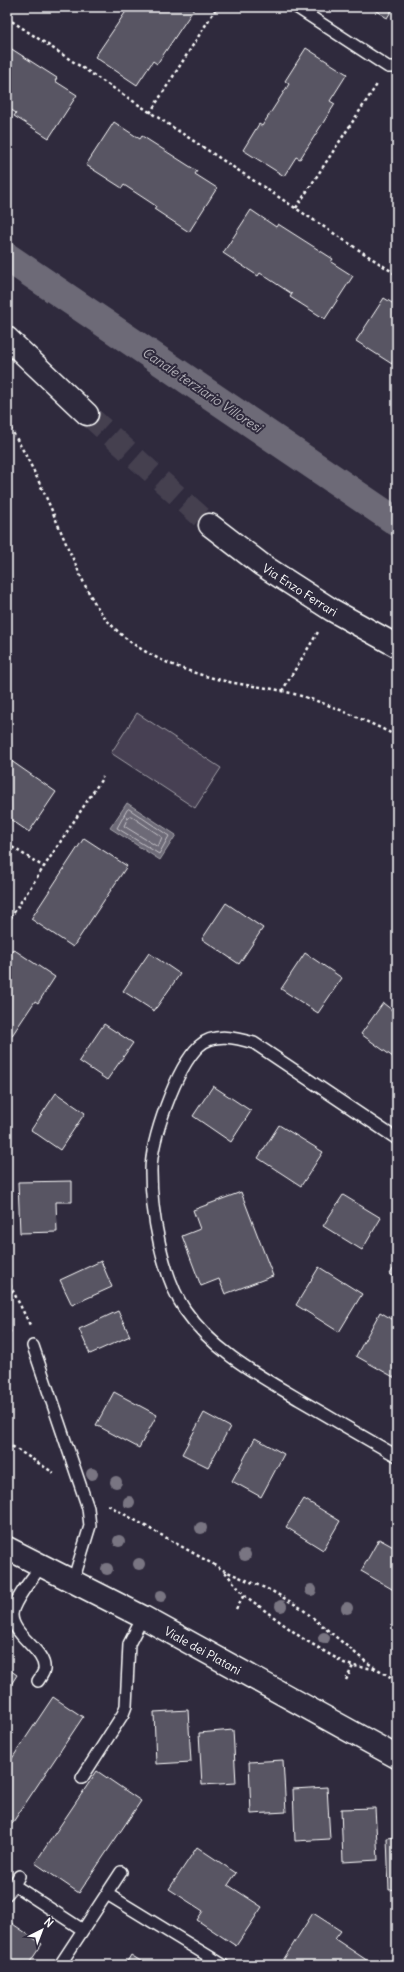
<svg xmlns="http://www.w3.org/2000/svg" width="404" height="1972" font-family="Delius,sans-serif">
<rect width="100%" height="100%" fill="#2f2a3d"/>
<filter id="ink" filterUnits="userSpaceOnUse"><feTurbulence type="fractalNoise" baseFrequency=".025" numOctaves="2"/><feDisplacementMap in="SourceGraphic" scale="8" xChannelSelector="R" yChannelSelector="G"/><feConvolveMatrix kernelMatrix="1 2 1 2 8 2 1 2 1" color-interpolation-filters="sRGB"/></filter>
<g filter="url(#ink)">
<path fill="#464152" stroke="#a2a0a8" d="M137,713l84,55 -26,40 -84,-55z"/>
<path fill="#6d6a77" stroke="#a7a6ad" d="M127,803l49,32 -16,25 -50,-32z"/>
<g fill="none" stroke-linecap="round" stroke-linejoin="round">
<path stroke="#c5c3c9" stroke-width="1" d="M129,809l40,27 -10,18 -42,-26 10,-18z
M131,816l31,21 -4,10 -34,-21 4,-9z"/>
<path stroke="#6d6a77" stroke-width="29" d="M7,257l390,265"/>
</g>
<path fill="#595564" stroke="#fff" d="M129,7h61l4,2 -37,55 -4,-3 -16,24 -42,-28z
M370,7h24l-7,11z
M7,46l50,32 -2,3 22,14 -28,43 -35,-22 2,-3 -9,-6z
M306,48l41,26 -17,27 5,3 -35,55 -4,-2 -12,19 -41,-26 16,-26 3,2 27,-42 -4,-3z
M114,122l26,17 2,-3 55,35 -2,3 22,14 -28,44 -35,-23 2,-3 -32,-21 -2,3 -36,-23z
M251,210l25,17 2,-3 55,35 -2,3 22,14 -28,43 -35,-22 2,-3 -32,-21 -2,3 -35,-23z
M384,298l13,8v58l-4,-3 -1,3 -36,-23z
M7,758l49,34 -27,40 -22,-15z
M84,838l43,28 -54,81 -42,-28z
M226,903l37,25 -24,36 -37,-25z
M13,949l42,28 -17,26 -3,-2 -28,42 4,2 -4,5v-92z
M149,953l31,21 -26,37 -31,-20z
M305,953l37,25 -24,35 -37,-24z
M383,1003l14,11v46l-36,-26z
M104,1024l29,19 -26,37 -28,-19z
M213,1086l38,25 -20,31 -38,-26z
M56,1093l29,20 -25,37 -29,-20z
M279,1125l44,27 -22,34 -43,-28z
M72,1181v21h-16l1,30 -37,1 -2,-51z
M241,1192l32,84 -48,18 -6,-15 -18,7 -19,-50 18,-7 -7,-19z
M343,1195l38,23 -19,32 -39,-24z
M101,1261l11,26 -40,18 -12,-25z
M397,1263v15l-7,-4z
M319,1267l43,27 -23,38 -43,-27z
M118,1311l12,25 -40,18 -11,-25z
M380,1312l17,10v57l-41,-23z
M7,1325l4,7 -4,2z
M114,1392l43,23 -18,33 -43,-23z
M204,1413l26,14 -22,40 -26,-13z
M255,1438l29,16 -23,43 -29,-16z
M304,1499l36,22 -17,29 -37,-23z
M379,1539l18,10v43l-36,-21z
M7,1668l10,7 -10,16z
M53,1697l30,20 -76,114v-65z
M188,1710l3,52 -35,2 -2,-52z
M233,1730l3,53 -34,2 -3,-52z
M283,1760l3,52 -35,2 -2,-52z
M97,1771l44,30 -62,92 -44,-30z
M327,1787l3,52 -35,2 -2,-52z
M375,1808l3,52 -35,2 -2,-53z
M397,1837v52l-8,1 -2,-52z
M197,1847l39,26 -8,12 34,22 -26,39 -39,-26 6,-9 -34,-22z
M313,1913l28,18 -6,8 39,26h-94z
M7,1920l35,24 -14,21h-21z
M131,1955l16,10h-22z"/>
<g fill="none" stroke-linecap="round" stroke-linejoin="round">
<path stroke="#443f50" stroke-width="22" stroke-dasharray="22 11" stroke-linecap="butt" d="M87,414l123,111"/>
<defs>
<path id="lane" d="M296,7l92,60h9
M397,1139l-143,-96c-17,-5 -40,-11 -55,3 -23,22 -48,94 -48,125 0,41 11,105 34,139 29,42 73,65 115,90 33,19 65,38 97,56
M33,1346l55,162 2,18 -17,55
M38,1681c2,-3 5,-7 6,-11 3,-19 -32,-34 -32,-55 0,-13 22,-39 30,-50
M82,1778l41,-64 3,-8 3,-62 14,-27
M19,1876l-5,9 69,45
M7,1894l7,-9
M107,1894l116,71
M60,1965l61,-93"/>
<g id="street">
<path d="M7,338l80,76"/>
<path id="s1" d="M210,525l52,40 70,45 65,36"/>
<path id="s2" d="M7,1548l136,69 254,140"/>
</g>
</defs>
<use href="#lane" stroke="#fff" stroke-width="14"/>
<use href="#street" stroke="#fff" stroke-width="25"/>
<path stroke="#fff" stroke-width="2.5" stroke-dasharray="3 3" stroke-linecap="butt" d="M7,18l390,257
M150,113l67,-106
M296,208l82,-125
M7,423c25,39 43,83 61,125 11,23 19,46 35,67 30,40 84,58 131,68 16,3 32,4 48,8 40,9 78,27 115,45
M282,691l36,-59
M7,844l37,23
M7,923l96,-146
M7,1279l24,48
M7,1443l47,30
M108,1505l117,66 47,20 29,17 65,54 31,19
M225,1572l19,23 58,43 42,25 9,3 22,3
M236,1609l8,-14
M346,1680l7,-14"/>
<use href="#lane" stroke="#2f2a3d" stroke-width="11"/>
<use href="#street" stroke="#2f2a3d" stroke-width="22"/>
</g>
<g fill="#797582">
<circle cx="92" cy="1474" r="6"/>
<circle cx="116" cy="1482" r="6"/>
<circle cx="129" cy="1502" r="6"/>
<circle cx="201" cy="1528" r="6"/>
<circle cx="119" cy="1541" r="6"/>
<circle cx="245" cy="1555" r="6"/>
<circle cx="139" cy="1564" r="6"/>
<circle cx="107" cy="1569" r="6"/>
<circle cx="311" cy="1590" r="6"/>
<circle cx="161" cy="1596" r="6"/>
<circle cx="281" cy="1606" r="6"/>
<circle cx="347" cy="1608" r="6"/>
<circle cx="324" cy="1638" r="6"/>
</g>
</g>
<g text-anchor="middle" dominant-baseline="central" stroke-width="4" stroke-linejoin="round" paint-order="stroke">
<g font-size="12" fill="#fff" stroke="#2f2a3d">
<text stroke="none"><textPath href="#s1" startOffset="111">Via Enzo Ferrari</textPath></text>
<text stroke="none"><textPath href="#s2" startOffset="221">Viale dei Platani</textPath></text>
</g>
<g font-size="13" font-style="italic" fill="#b6b4bb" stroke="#2f2a3d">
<text transform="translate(202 390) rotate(34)">Canale terziario Villoresi</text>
</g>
</g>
<rect width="404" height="1972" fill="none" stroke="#2f2a3d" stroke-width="24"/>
<rect x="12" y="12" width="380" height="1948" fill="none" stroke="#fff" stroke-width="1.5" filter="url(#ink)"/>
<g transform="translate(42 1930) rotate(42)" stroke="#2f2a3d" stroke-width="3" paint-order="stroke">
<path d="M0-3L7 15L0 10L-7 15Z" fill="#ffffff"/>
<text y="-6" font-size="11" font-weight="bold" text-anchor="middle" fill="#ffffff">N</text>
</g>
</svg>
